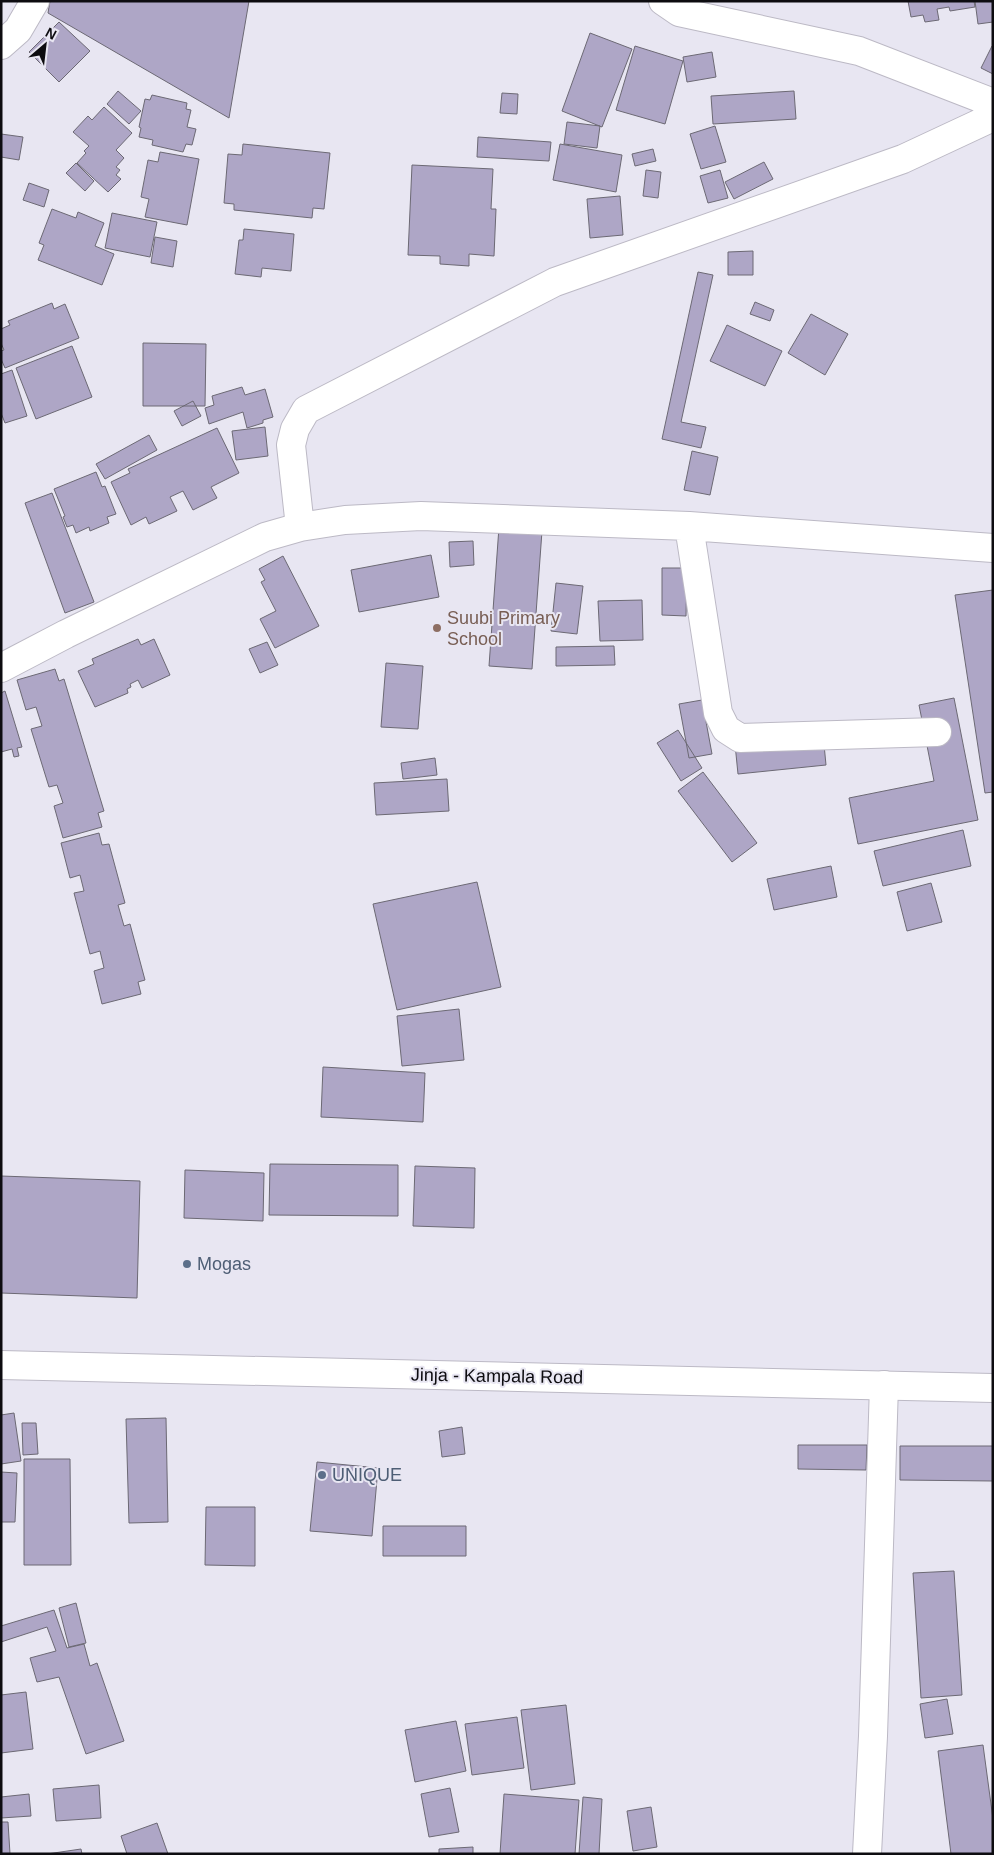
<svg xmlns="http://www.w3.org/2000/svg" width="994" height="1855" font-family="Arial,sans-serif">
<rect width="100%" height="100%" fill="#e8e6f2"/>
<path fill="#aea6c6" stroke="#6c6974" d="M50,1h199l-20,117 -181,-105z
M908,1h66l1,6 -25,4 -1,-4 -12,2 2,11 -14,2 -2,-7 -12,2z
M975,1h18v21l-15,2z
M59,22l31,29 -31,31 -30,-30z
M590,33l42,16 -30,78 -40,-16z
M635,46l48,15 -18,63 -49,-14z
M992,46l1,1v27l-12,-6z
M712,52l4,25 -29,5 -4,-25z
M118,91l23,20 -12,13 -22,-20z
M794,91l2,28 -83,5 -2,-28z
M502,93l16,1 -1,20 -17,-1z
M152,95l35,8 -1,6 5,1 -4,17 9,2 -4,16 -6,-1 -3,8 -31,-7 1,-5 -14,-3 2,-9 -2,-1 6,-28 5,1z
M104,107l28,26 -16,17 8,8 -8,9 4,3 -4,5 5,4 -13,13 -31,-29 9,-10 -2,-2 5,-5 -16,-14 15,-16 4,4z
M567,122l33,4 -3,22 -33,-4z
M715,126l11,36 -25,7 -11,-35z
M1,134l22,3 -4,23 -18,-3z
M478,137l73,5 -2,19 -72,-4z
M243,144l87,9 -6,56 -11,-1 -1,10 -78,-8v-6l-10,-1 4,-49 14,1z
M560,144l62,11 -6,37 -63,-12z
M653,149l3,12 -21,5 -3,-12z
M160,152l39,7 -12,66 -42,-8 4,-18 -8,-2 7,-37 10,2z
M764,162l9,17 -39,20 -9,-17z
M76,163l18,18 -9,10 -19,-18z
M412,165l81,4 -2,40h5l-2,47 -25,-2v12l-29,-2v-8l-32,-1z
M646,170l15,2 -3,26 -15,-2z
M720,170l8,28 -20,5 -8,-27z
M29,183l20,7 -5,17 -21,-7z
M620,196l3,39 -33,3 -3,-39z
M52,209l24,9 2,-6 26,11 -9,23 19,8 -12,31 -64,-25 6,-15 -5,-2z
M112,213l45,9 -7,35 -45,-9z
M244,229l50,5 -3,37 -29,-3 -1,9 -26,-3 4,-34h4z
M155,237l22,4 -4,26 -22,-4z
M753,251v24h-25v-23z
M698,272l15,3 -32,147 25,5 -5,21 -39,-9z
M755,302l19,8 -4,11 -20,-7z
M52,303l2,6 11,-5 14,34 -74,30 -4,-9v-8l3,-1 -3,-7v-14l9,-4 -2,-4z
M811,314l37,20 -23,41 -37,-22z
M727,325l55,26 -17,35 -55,-25z
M143,343l63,1 -1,62h-62z
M72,346l20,51 -56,22 -20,-51z
M12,370l15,46 -22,7 -4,-10v-39z
M242,387l3,8 20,-6 8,28 -10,3v3l-16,5 -4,-16 -34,12 -4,-16 9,-3 -2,-9z
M193,401l8,15 -19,10 -8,-15z
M265,427l3,29 -32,4 -4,-29z
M217,428l22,45 -28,14 6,11 -24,12 -10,-19 -13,6 7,14 -28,13 -3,-7 -15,8 -20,-43 19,-9 -2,-4z
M149,435l8,15 -52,29 -9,-15z
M692,451l26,6 -8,38 -26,-5z
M96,472l6,15 3,-1 11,28 -9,3 2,6 -19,8 -1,-4 -13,6 -3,-8 -6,2 -4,-10 2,-1 -11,-27z
M52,493l42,109 -29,11 -40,-110z
M499,527l43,4 -10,138 -43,-3z
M473,541l1,24 -24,2 -1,-25z
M431,555l8,42 -80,15 -8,-42z
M283,556l36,70 -44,22 -15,-29 16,-8 -15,-29 4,-2 -6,-11z
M662,568h25l-1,48 -24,-1z
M556,583l27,3 -6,48 -26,-3z
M993,590v202l-8,1 -30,-198z
M642,600l1,40 -43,1 -2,-40z
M138,639l3,6 13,-6 16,36 -28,13 -4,-8 -8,4 1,3 -4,2 1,4 -33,14 -17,-36 16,-7 -2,-5z
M267,642l11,23 -18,8 -11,-24z
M614,646l1,19 -59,1v-19z
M386,663l37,3 -5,63 -37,-2z
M55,669l4,12 5,-2 40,132 -6,2 4,14 -39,11 -9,-32 9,-3 -6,-18 -8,2 -18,-58 11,-3 -6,-19 -10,3 -9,-30z
M5,691l17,56 -5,1 2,8 -5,1 -2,-8 -11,3v-59z
M954,698l24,122 -120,24 -9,-46 85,-17 -15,-76z
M702,700l10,54 -23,4 -10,-54z
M678,730l24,38 -21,13 -24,-38z
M823,734l3,31 -88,9 -3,-30z
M435,758l2,17 -34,4 -2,-16z
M703,772l54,71 -25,19 -54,-71z
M447,779l2,32 -73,4 -2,-32z
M963,830l8,36 -88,20 -9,-35z
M99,833l3,12 7,-1 16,59 -7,2 6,21 6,-2 15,56 -7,2 3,12 -39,10 -8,-33 10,-3 -4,-17 -10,3 -16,-61 10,-2 -4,-16 -10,3 -9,-35z
M831,866l6,31 -63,13 -7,-31z
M477,882l24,105 -104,23 -24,-106z
M931,883l11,39 -35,9 -10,-39z
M459,1009l5,51 -62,6 -5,-50z
M323,1067l102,6 -2,49 -102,-5z
M270,1164l128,1v51l-129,-1z
M415,1166l60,2 -1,60 -61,-2z
M185,1170l79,3 -1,48 -79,-3z
M1,1176l139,5 -3,117 -136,-5z
M14,1413l7,48 -20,3v-49z
M166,1418l2,104 -39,1 -3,-104z
M22,1423h14l2,31 -15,1z
M462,1427l3,27 -23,3 -3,-26z
M798,1445h69l-1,25 -68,-1z
M900,1446h93v35l-93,-1z
M24,1459h46l1,106h-47z
M317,1462l61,6 -6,68 -62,-5z
M1,1472l16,1 -2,49h-14z
M206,1507h49v59l-50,-1z
M383,1526h83v30h-83z
M954,1571l8,124 -41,3 -8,-125z
M76,1603l10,40 -17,4 -10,-39z
M54,1610l13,38 17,-4 6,22 7,-3 27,78 -38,13 -27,-77 -22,5 -7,-24 26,-7 -9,-24 -46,15v-16z
M26,1692l7,57 -32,4v-58z
M947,1699l6,35 -28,4 -5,-34z
M566,1705l9,79 -44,6 -10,-80z
M517,1717l7,51 -52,7 -7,-51z
M456,1721l10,50 -51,11 -10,-52z
M983,1745l10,74v35h-42l-13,-103z
M99,1785l2,33 -45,3 -3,-32z
M450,1788l9,44 -30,5 -8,-43z
M29,1794l2,22 -30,2v-21z
M504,1794l75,6 -4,54h-75z
M583,1797l19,2 -3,55h-20z
M651,1807l6,40 -24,4 -6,-40z
M1,1822h7l2,32h-9z
M157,1823l11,31h-41l-6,-18z
M473,1847v7h-34v-5z
M81,1849l1,5h-35z"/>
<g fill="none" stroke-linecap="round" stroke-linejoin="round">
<defs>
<path id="minor" d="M663,1l16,11 180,39 134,52
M1,45l17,-15 17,-29
M689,526l29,187 8,16 14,9 197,-6
M300,527l-9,-82 4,-16 11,-19 249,-128 348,-123 90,-42
M1,668l65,-34 199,-97 35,-10 45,-7 76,-4 268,10 304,22
M867,1854l6,-118 11,-351"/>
<path id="trunk" d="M1,1365l992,23"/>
</defs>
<use href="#minor" stroke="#bcb9c5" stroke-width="30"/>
<use href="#trunk" stroke="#bcb9c5" stroke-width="30"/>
<use href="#minor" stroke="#fff" stroke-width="28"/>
<use href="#trunk" stroke="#fff" stroke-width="28"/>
</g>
<circle fill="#8d6e63" stroke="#e8e6f2" stroke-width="2" cx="437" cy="628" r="5"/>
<g fill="#5c6f8a" stroke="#e8e6f2" stroke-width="2">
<circle cx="187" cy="1264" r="5"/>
<circle cx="322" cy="1475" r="5"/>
</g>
<g text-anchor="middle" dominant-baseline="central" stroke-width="4" stroke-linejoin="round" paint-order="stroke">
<g font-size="18" fill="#785e54" stroke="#e8e6f2" text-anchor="start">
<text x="447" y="618">Suubi Primary<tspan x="447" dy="21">School</tspan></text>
</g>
<g font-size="18" fill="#4e5e75" stroke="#e8e6f2" text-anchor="start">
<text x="197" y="1264">Mogas</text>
<text x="332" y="1475">UNIQUE</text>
</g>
<g font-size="18" fill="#0d0c10" stroke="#e8e6f2">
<text transform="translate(497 1376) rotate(1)">Jinja - Kampala Road</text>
</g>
</g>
<rect width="994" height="1855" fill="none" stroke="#0d0c10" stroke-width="5"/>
<g transform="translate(45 45) rotate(28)" stroke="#e8e6f2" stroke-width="4" paint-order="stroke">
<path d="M0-4L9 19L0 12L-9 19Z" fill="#0d0c10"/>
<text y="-8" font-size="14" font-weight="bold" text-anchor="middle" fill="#0d0c10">N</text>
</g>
</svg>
